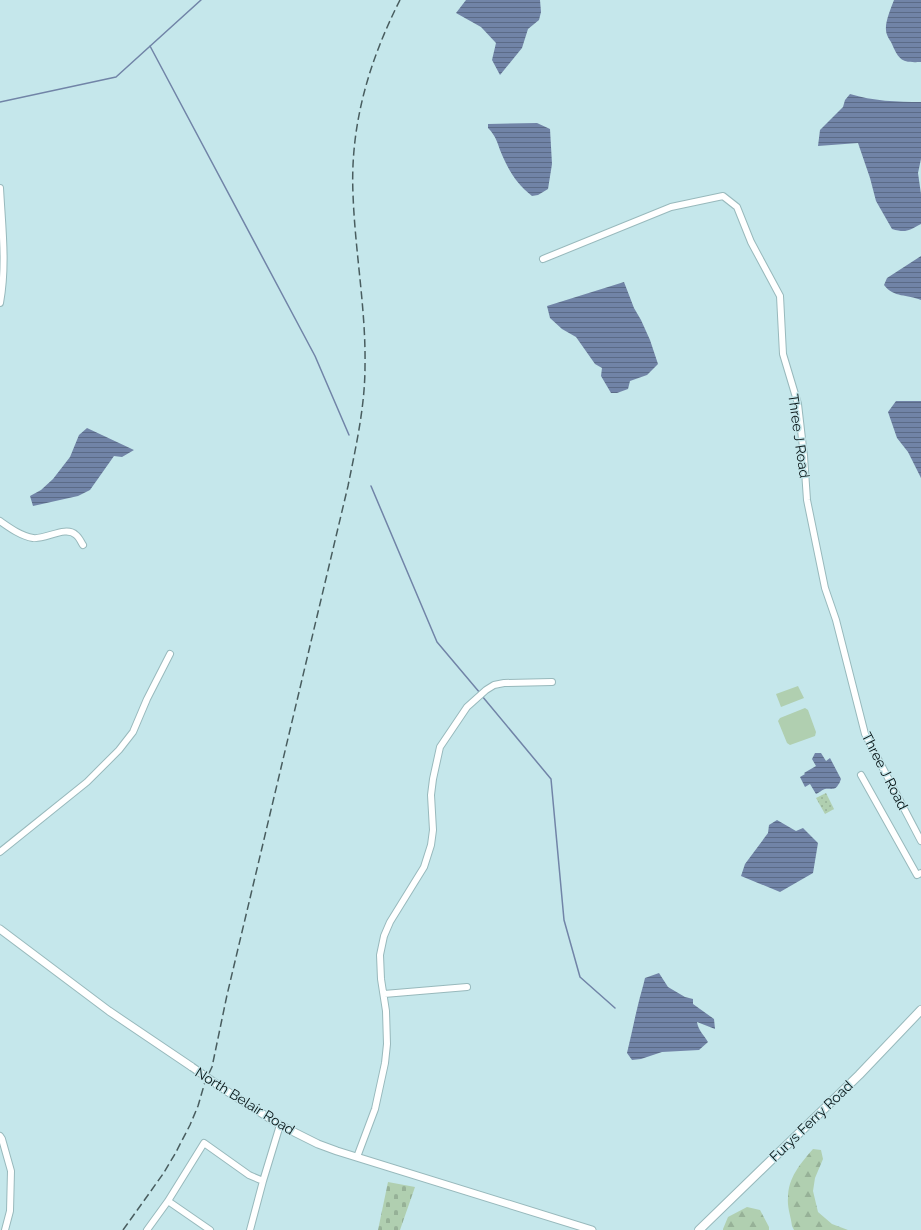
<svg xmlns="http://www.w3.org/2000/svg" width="921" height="1230" font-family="Raleway,sans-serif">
<defs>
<pattern id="forest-firs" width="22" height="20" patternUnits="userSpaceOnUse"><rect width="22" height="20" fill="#b0cfb0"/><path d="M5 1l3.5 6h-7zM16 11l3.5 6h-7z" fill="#96b197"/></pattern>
<pattern id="cemetery-stones" width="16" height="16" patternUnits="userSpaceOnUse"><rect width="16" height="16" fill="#b0cfb0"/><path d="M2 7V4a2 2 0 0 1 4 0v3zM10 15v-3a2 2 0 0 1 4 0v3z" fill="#96b197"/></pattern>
<pattern id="park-dots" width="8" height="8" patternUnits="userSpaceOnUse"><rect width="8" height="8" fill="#b0cfb0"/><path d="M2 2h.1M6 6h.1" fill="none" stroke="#96b197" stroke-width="1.8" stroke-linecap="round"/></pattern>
<pattern id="water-rules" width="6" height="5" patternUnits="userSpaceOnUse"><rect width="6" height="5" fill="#7184a7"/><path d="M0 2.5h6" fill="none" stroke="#5b6b87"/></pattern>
</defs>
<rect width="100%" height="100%" fill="#c5e7eb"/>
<path fill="#b0cfb0" d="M798,686l6,12 -23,9 -5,-13z
M805,708l3,2 8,22 -1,4 -25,9 -3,-2 -9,-22 2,-3z"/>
<path fill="url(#forest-firs)" d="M813,1149l8,1 2,9 -8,19 -2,13 5,21 14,12 16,6h-54l-2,-4c-1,-9 -5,-19 -4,-28 0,-20 12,-34 25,-49z
M747,1207l13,3 9,17v3h-46v-1l5,-12z"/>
<path fill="url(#cemetery-stones)" d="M388,1182l27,5 -15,43h-22z"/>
<path fill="url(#park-dots)" d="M826,793l8,16 -9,5 -9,-16z"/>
<path fill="url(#water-rules)" d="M466,0h74l1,12 -2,8 -11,9 -6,19 -22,27 -8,-15 4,-17 -15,-16 -25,-14z
M894,0h27v62c-20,1 -22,-2 -30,-20 -2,-3 -5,-8 -5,-12 -1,-8 5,-22 8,-30z
M850,94c22,7 48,8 71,8v57l-3,14 3,21v30c-13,7 -15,9 -29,5l-16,-28 -6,-23 -12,-35 -40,3 2,-16 23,-23 2,-7z
M537,123l13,6 2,35 -4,25 -10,6 -6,1c-17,-13 -24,-27 -32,-46 -3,-9 -5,-15 -12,-22v-4z
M921,256v44c-14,-6 -27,-2 -37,-15l3,-7z
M624,282l10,26 7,12 9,20 8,24 -11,11 -17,6 -2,8 -11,4h-6l-10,-17 1,-8 -7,-4 -19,-27 -14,-8 -12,-11 -3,-12z
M896,401h25v77l-13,-26 -11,-14 -9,-26z
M87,428l47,22 -12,7 -8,-1 -24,34 -12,6 -45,10 -3,-10 11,-6 12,-11 17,-22 9,-22z
M815,753h6l5,8 4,-3 11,21c-1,2 -1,4 -3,6 -3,6 -8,3 -13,4 -2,0 -6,4 -9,5l-6,-10 -5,3 -5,-10 5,-3 -1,-1 12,-7 -4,-7z
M777,820l19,11 7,-3 15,15 -5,30 -33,19 -39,-16 4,-12 23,-31 1,-8z
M659,973l9,14 17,10 8,2v5l21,15 1,10 -18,-7c1,8 7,13 11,20l-9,8 -37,2 -21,7 -9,1 -5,-7c4,-16 7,-32 11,-48 2,-9 5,-18 7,-27z"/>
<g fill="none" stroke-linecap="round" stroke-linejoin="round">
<path stroke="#7184a7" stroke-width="1.5" d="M150,46l165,310 34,79
M0,102l116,-25 85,-77
M371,486l66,156 43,51
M482,696l69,83 13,141 16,57 35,31"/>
<defs>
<path id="minor" d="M0,188c2,38 7,77 0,115
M543,259l128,-52 52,-11 14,11 14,35 29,54 3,58 15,50 6,52 3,44 18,88 11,32 29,114 56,107
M0,521c10,7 21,15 33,17 12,2 33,-13 43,-3 3,2 5,7 7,10
M861,775l56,100 4,-2
M0,852l87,-70 32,-32 14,-18 14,-33 23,-45
M384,994l83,-7
M0,1136l2,3 9,32 -1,40 -5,19
M357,1157l18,-48 10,-46 2,-19 -1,-33 -5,-32 -1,-24 4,-19 6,-14 34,-55 7,-22 2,-15 -2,-35 2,-16 7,-32 27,-40 19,-17 8,-5 10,-2 48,-1
M168,1201l42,29
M147,1230l21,-29 36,-58 45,32 14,6
M250,1230l13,-49 17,-56"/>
<path id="tertiary" d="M0,929l109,82 83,56
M225,1090l55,35 38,19 19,7 255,79"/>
<path id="secondary" d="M699,1230l160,-155 62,-65"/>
</defs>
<use href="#minor" stroke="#98b9bc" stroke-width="8"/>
<use href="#tertiary" stroke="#98b9bc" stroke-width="9"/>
<use href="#secondary" stroke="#98b9bc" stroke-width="10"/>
<use href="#minor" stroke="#fff" stroke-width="6"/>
<use href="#tertiary" stroke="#fff" stroke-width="7"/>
<use href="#secondary" stroke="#fff" stroke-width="8"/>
<path stroke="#495d5f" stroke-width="1.5" stroke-dasharray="8 4" stroke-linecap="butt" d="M123,1230l40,-56 12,-20 15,-29 8,-19 7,-24 7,-15 15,-72 121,-509c8,-40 17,-79 17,-120 1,-57 -10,-114 -12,-172 -3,-69 16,-133 47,-194"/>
<defs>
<path id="tertiary-bridge" d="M192,1067l33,23"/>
</defs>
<use href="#tertiary-bridge" stroke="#98b9bc" stroke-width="9" stroke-linecap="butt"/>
<use href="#tertiary-bridge" stroke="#fff" stroke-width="7"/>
</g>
<g text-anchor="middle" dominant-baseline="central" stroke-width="3" stroke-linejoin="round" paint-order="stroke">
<g font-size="14" fill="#081416" stroke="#c5e7eb">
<text transform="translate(799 436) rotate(82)">Three J Road</text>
<text transform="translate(885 771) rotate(63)">Three J Road</text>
<text transform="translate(245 1101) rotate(32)">North Belair Road</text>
<text transform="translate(811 1121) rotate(-44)">Furys Ferry Road</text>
</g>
</g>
</svg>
